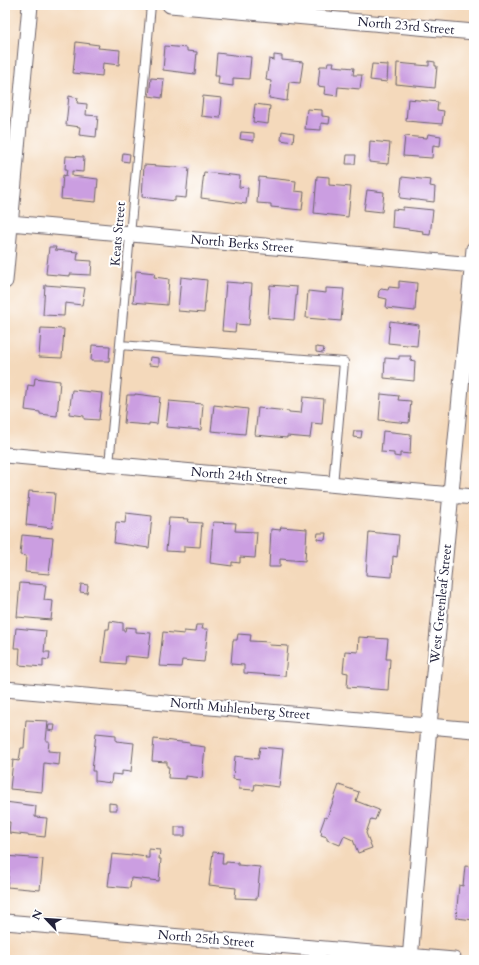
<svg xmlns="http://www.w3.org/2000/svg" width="479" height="965" font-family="Cardo,serif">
<rect width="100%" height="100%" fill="#fff"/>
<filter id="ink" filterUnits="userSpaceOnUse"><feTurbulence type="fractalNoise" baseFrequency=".025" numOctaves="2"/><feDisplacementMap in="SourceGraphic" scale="8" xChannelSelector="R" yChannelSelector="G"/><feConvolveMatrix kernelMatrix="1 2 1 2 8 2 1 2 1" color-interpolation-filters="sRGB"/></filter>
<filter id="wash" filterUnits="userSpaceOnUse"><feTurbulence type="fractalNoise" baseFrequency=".012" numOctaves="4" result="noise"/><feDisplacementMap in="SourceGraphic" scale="16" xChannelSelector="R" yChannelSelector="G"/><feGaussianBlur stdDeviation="0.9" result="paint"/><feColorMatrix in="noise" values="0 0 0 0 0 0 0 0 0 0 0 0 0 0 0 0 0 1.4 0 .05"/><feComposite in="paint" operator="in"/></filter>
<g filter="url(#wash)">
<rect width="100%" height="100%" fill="#f4d9bb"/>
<g id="blocks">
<path fill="#cb9ee1" d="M76,42l23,3 -1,3 22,2 -1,15 -16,-2 -1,13 -29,-3z
M165,46l22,2v3l10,1 -2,22 -32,-4z
M217,53l34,4 -2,22 -16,-1v8l-15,-2 1,-8h-4z
M274,55l8,1v4l21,2 -3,21 -11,-1 -2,19 -18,-3 2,-17 -5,-1 3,-21 5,1z
M429,61l6,1v4h2l-2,22 -39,-4 1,-21 32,3z
M328,62h6l-1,4 21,2 -1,7h9l-2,14 -22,-2 -1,9 -13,-2 1,-7 -7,-1 2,-20h7z
M372,64l16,1 -1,17 -17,-2z
M151,78l13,1 -2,19 -13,-2z
M69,96l9,2 -1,5 10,1 -1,11 12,1 -2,21 -17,-2 1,-8 -14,-2z
M203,96l19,2 -2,20 -19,-2z
M408,99l30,3 -1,8 7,1 -2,13 -36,-3z
M255,104l15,2 -2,18 -15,-2z
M307,109l15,1v6l8,1 -1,7 -8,-1v7l-16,-1z
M282,131l12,2 -1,9 -12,-2z
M241,132l13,1v8l-14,-2z
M428,134l13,2 -1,10 -7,-1 -1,13 -29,-2 2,-20 22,2z
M370,141l20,2 -2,21 -19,-2z
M123,153l7,1 -1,8 -7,-1z
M347,155h9l-1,9h-9z
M66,156l18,1 -1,15 -11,-1v5l26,3 -2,23 -35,-3 2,-24 3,1 1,-7h-2z
M144,165l45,3 -3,30 -11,-1v4l-33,-4z
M204,172l36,4 -1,11 9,1 -2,16 -45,-6z
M317,176l12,1v8l22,2 -3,30 -34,-4z
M259,177l37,4 -1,10 9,1 -2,18 -31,-3v-3l-14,-1z
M402,177l29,3 -1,6 5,1 -1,15 -34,-4z
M367,190l17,2 -2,20 -18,-2z
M403,207l30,3 -3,25 -8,-1 1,-3 -31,-4 1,-18 10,1z
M49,247h7l-1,3 23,2 -1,8 15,1 -1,14 -21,-1v2l-24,-2z
M136,271l19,2 -1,4 15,2 -2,26 -34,-3z
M181,277l26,3 -3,33 -26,-2z
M399,281l18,2 -2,28 -29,-3 1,-9 -9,-2 1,-6 2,-2 7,1 1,-3 10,1z
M226,282l26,2 -3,41 -13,-1 -1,8 -13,-1z
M45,285l40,3 -3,17 -17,-2 -1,13 -21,-1z
M270,285l27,2 -3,33 -26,-2z
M326,288l18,1 -3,32 -35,-3 2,-27 18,2z
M390,321l29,4 -2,21 -29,-3z
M41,328l23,1 -2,29 -23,-1z
M92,345l18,1 -1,15h-18z
M316,347l8,1 -1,5 -7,-1z
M399,356h12l-1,4 5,1 -1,20 -30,-3 1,-20 14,1z
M150,357l9,1v8l-10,-1z
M35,378l25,3 -3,35 -17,-2v-2l-15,-2 3,-25 6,1z
M72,390l30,3 -3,27 -15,-1v-3l-15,-2z
M135,394l25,3 -3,27 -8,-1v2l-25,-2 3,-28h8z
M381,394l18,2 -1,4 13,1 -2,22 -30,-3z
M303,397l21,2 -2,25 -10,-1 -2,15 -23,-2v2l-32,-3 3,-27 31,3v1l12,1z
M169,401l34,3 -2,26 -35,-3z
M214,405l34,4 -3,25 -34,-3z
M354,431h8l-1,7 -8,-1z
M383,431l28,3 -1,20 -10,-1v4l-6,-1v-3l-13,-1z
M29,491l26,2 -3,35 -26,-3z
M126,513l26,3 -3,32 -35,-5 2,-21 9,1z
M169,518l20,1 -1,3 14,1 -2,24 -16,-1v6l-18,-1z
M213,522l23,1 -1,8 22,1 -2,26 -15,-1v6l-8,-1v4l-22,-3z
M281,527l26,2 -2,32 -25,-2v8h-11l2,-38 9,1z
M369,532l30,3 -2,22 -4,-1 -1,21 -26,-2z
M318,533h8l-1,7 -8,-1z
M22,535l31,3 -4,36 -24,-2 1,-16 -6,-1z
M20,583l26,2 -2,15 9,1 -2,19 -34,-3z
M81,584l7,1 -1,8 -7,-1z
M110,621l13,2v8h2l1,-4 10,1v4l15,1 -3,25 -22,-2 -1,8 -23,-2 4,-33h3z
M196,625h7l-1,4h6l-4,33 -22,-2 -1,7 -22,-1 4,-34 21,2v-3l11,1z
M16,628l30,3 -2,21h6l-1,8 -6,-1v8l-24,-2 1,-17h-6z
M238,634l13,1 -1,6 20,1 -1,3 19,1 -3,30 -41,-3v-8l-13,-1 2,-24h4z
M359,637l29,2 -2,20h4l-2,31 -41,-3 1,-14 -5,-1 2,-21 13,1z
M26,720l22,1 -2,20h3l-1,10 12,1 -1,13 -15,-2 -2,29 -32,-3 3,-29 6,1 2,-13h3z
M49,725h6l-1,6 -6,-1z
M96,733l20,2v6l18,2 -3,29 -9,-1v4l-10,-1 -1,9 -16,-2v-10h-3z
M154,739l36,4v2l15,2 -3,31 -16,-2v3l-18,-1 1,-11h-2v-5l-15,-1z
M260,747l23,2 -4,38 -24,-3 -1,6 -15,-1 1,-9 -7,-1 2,-23 23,3z
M473,777h1v11h-3z
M339,785l20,7 -3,9 23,9 -4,10 -4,-1 -5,14 6,15 -14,5 -5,-13 -9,-4 -4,9 -13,-5v-3l-6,-2 1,-3 -2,-1 5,-14 2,1z
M5,802l31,4 -1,11 12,1 -2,19 -36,-4 1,-11h-3v-6h-2z
M109,803l8,1v6h-8z
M175,827h10v9h-10z
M149,849l11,1 -1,9h2l-2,22 -28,-3 -1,10 -22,-2 4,-32 20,2v-2l14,2 -1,2h4z
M213,852l10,1 -1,11h4v-2l12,1v2l22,2 -3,32 -22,-1 1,-10 -27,-3z
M5,856l38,3 -3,31 -33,-3 2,-17 -4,-1z
M465,866l9,1v53l-18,-2 3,-33 4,1z"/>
</g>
</g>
<g filter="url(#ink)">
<use href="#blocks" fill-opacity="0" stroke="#6c6268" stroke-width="1"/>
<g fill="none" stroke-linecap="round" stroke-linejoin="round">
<defs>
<path id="service" d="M120,345l224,17 -11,123
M109,465l42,-460"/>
<path id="minor" d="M170,5l304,27
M10,223l464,42
M5,281l25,-276
M5,455l469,42
M5,689l469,41
M5,922l449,38
M410,960l19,-234 45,-477"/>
</defs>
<use href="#service" stroke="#6c6268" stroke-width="10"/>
<use href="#minor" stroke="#6c6268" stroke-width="17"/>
<use href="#service" stroke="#fff" stroke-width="8"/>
<use href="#minor" stroke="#fff" stroke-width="15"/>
</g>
</g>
<g text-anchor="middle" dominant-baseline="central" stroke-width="4" stroke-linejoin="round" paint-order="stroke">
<g font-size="13" fill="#22223b" stroke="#fff">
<text transform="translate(406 26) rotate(5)">North 23rd Street</text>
<text transform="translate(118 234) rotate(-85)">Keats Street</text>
<text transform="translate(242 244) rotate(5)">North Berks Street</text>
<text transform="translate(239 476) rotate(5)">North 24th Street</text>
<text transform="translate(441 604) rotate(-84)">West Greenleaf Street</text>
<text transform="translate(240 709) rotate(5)">North Muhlenberg Street</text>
<text transform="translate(206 939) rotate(5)">North 25th Street</text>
</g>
</g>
<rect width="479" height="965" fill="none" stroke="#fff" stroke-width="20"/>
<g transform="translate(46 919) rotate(295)" stroke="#ffffff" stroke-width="3" paint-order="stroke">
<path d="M0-3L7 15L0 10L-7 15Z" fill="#22223b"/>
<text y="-6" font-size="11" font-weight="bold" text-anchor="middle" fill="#22223b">N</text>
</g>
</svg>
